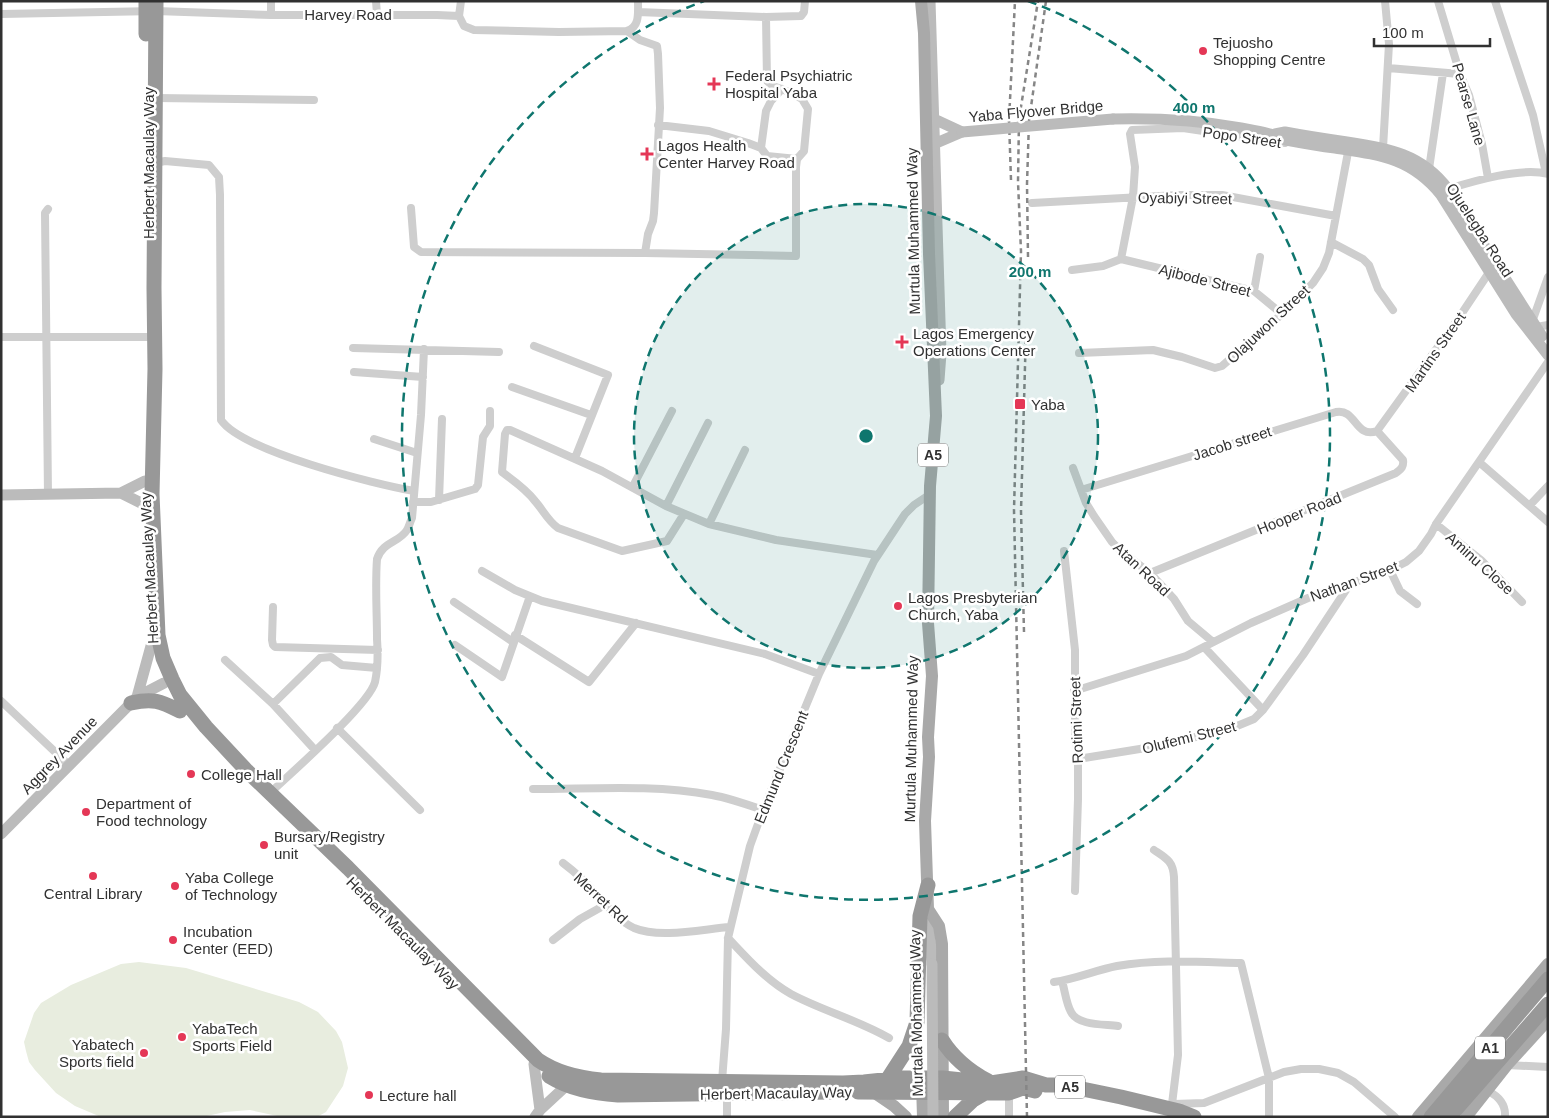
<svg xmlns="http://www.w3.org/2000/svg" width="1549" height="1118" font-family="Arial,sans-serif">
<rect width="100%" height="100%" fill="#fff"/>
<path fill="#e8eddf" d="M139,962l47,6 113,34 19,10 18,19 6,11 6,26 -5,18 -17,26 -9,5h-35l-32,-7 -25,2 -23,5h-101l-26,-11 -19,-13 -21,-23 -6,-8 -3,-11 -2,-9 10,-29 7,-10 30,-18 50,-21z"/>
<g fill="none" stroke-linecap="round" stroke-linejoin="round">
<path stroke="#cecece" stroke-width="8" d="M271,1v14
M376,1l1,13
M1438,1l22,73 9,21 13,49 6,34
M1495,1l38,114 13,58
M638,12l128,5 35,-1 3,-4 1,-11
M1,14l155,-3 115,4h166l22,1 5,10 10,4 85,2 68,-1c13,-4 11,-18 11,-30
M459,16l2,-15
M627,31l13,9 17,6 1,8 2,54 -6,105 -1,8 -5,13 -3,19
M1388,68l72,6
M156,98l158,2
M658,125l51,6 39,12 13,5 6,8 30,3
M761,148l5,-37 5,-10 11,-12
M1383,148l6,-104 -4,-43
M155,163l10,-2 44,4 10,12 1,18 1,225c21,31 153,64 193,71
M1429,169l14,-96
M1448,189c26,-8 73,-22 100,-15
M1032,203l146,-8h44l114,21
M411,208l3,39 7,5 224,1 151,3v-89l1,-8 7,-8 4,-42 -6,-10 -10,-6 -19,-7 -6,-5 -1,-64
M48,209l-3,4 3,282
M1331,242l32,17 6,6 9,24 15,21
M1121,259l12,-62 2,-30 -5,-33 2,-4 51,-2 102,15
M1121,259l133,32 28,23
M1072,270l31,-4 18,-7
M1254,291l6,-34
M1532,322l16,-45
M1536,327l12,-2
M1,337h147
M534,346l74,29 -33,83
M353,348l146,4
M1079,353l74,-3 29,7 33,11 7,-2 60,-52 31,-31 10,-15 6,-15 20,-106
M354,372l69,5
M512,387l79,28
M1377,431l81,-112 32,-48
M374,439l43,14
M1479,462l69,60
M1073,468l13,35 8,13 18,26 9,9 29,22 24,26 14,22 25,21
M633,486l39,-75
M1081,490l255,-78c20,-4 19,27 41,19
M439,500l3,-81
M413,502h18l44,-13 3,-4 5,-48 7,-11v-15
M1530,505l18,-19
M666,506l42,-83
M684,514l-17,27 -45,10 -64,-23c-10,-7 -15,-18 -23,-27 -9,-12 -21,-20 -33,-29l3,-38 2,-4h3l92,41 64,35 43,18 67,16 101,15
M709,524l36,-74
M1436,524l45,36 41,42
M1064,551l11,99v84l3,25v40l-3,92
M1390,570l10,21 17,13
M482,571l33,19 27,11 223,53 54,20
M1150,573l246,-100c5,-4 8,-6 7,-13l-26,-29
M454,602l59,40
M273,607l-1,33 1,5 2,2 103,3
M515,635l74,47 47,-59
M455,645l47,32 28,-81
M1204,647l59,63
M225,660l48,44 42,46
M1074,691l112,-35 65,-33 57,-25 82,-28 16,-8 13,-11 12,-17 5,-10 112,-162
M1,701l69,65
M273,704l47,-46 11,-1 11,8 35,3
M337,728l83,82
M1078,759l74,-12 48,-11 37,-10 17,-7 9,-9 40,-55 47,-71
M533,789c59,0 120,-5 179,6 17,3 34,9 51,15
M270,793c21,-20 99,-88 105,-111 3,-14 3,-29 2,-43 0,-26 -2,-54 0,-80 6,-18 22,-16 30,-29 2,-3 3,-8 5,-12l9,-103 3,-66
M1154,850c12,8 19,11 20,27l4,178 -6,49 -4,3
M563,863c12,9 24,20 34,32 10,11 22,26 37,33 26,11 69,1 96,-1
M728,938c19,20 38,42 63,56 32,17 67,26 98,44
M553,940l27,-21 25,-14
M1062,981c3,10 4,22 9,31 7,14 34,12 47,14
M1054,982c22,-3 42,-12 63,-16 41,-7 83,-4 124,-3l28,115v39
M1507,1065l41,2
M722,1081l4,-52 2,-91 22,-92 13,-36 56,-136 55,-113 31,-47 9,-9 15,-10v-3
M1488,1091c10,5 18,13 17,26
M1009,1093v24
M727,1094v23
M1174,1104l30,-1 80,-31 17,-3h18l19,4 16,9 41,35"/>
<path stroke="#bbb" stroke-width="11" d="M930,1l11,352 -2,27
M934,119l28,13
M1113,119c44,-1 85,1 128,9 16,3 31,5 45,12 16,3 33,6 49,8 45,7 76,10 106,47l75,119 32,41
M1275,134l10,-2c21,4 41,7 62,10 41,6 75,12 101,47l94,147
M934,144l28,-12
M121,493l24,12
M1,495l120,-2 24,-12
M137,697l14,-51
M1,834l136,-137 27,-14
M928,909l4,55
M534,1064l6,46
M535,1117l5,-7 27,-25"/>
<path stroke="#a9a9a9" stroke-width="12" d="M921,1l3,32 5,221 7,162 -6,70 -2,137 4,53 -4,61 1,20 -4,64 3,88 11,17 3,18 1,173
M922,1084l1,33
M872,1091l22,15 12,11
M1418,1117l130,-153
M1466,1117l41,-52 41,-45"/>
<path stroke="#989898" stroke-width="15" d="M146,1v33
M156,1l-2,287 1,81 -3,125 6,141 5,23 9,21 8,16 26,32 41,44 101,97 190,192c19,13 40,18 63,20l242,3 21,-1 38,-4h41l48,5 32,-5 23,7h17l58,12 58,14 15,6
M131,703c22,-5 29,-2 49,8
M942,1040c12,19 27,31 46,41
M549,1076c21,13 44,17 69,19l214,-3
M887,1080l22,-34 8,-24 3,-106 8,-31
M858,1092l151,1 14,-5 12,3
M955,1117l18,-17 12,-7
M1431,1117l117,-138
M1449,1117l99,-113"/>
<path stroke="#868686" stroke-width="2.5" stroke-dasharray="5 4" stroke-linecap="butt" d="M1011,180l-2,-60 6,-119
M1028,257l-1,-73 2,-63 17,-120
M1024,632l-3,-121 5,-181
M1027,1117l-13,-607 7,-259 -3,-69 1,-63 19,-118"/>
<path stroke="#bbb" stroke-width="11" d="M962,132l151,-13
M932,964l1,153"/>
</g>
<circle cx="866" cy="436" r="232" fill="#0f766e" fill-opacity=".12"/>
<g fill="none" stroke="#0f766e" stroke-width="2.5" stroke-dasharray="9 6">
<circle cx="866" cy="436" r="232"/>
<path d="M1028 1A464 464 0 1 1 704 1"/>
</g>
<g fill="#e43756" stroke="#fff" stroke-width="2">
<circle cx="1203" cy="51" r="5"/>
<path d="M711.5 76.5h5v5h5v5h-5v5h-5v-5h-5v-5h5z"/>
<path d="M644.5 146.5h5v5h5v5h-5v5h-5v-5h-5v-5h5z"/>
<path d="M899.5 334.5h5v5h5v5h-5v5h-5v-5h-5v-5h5z"/>
<rect x="1014" y="398" width="12" height="12" rx="2.5"/>
<circle cx="898" cy="606" r="5"/>
<circle cx="191" cy="774" r="5"/>
<circle cx="86" cy="812" r="5"/>
<circle cx="264" cy="845" r="5"/>
<circle cx="93" cy="876" r="5"/>
<circle cx="175" cy="886" r="5"/>
<circle cx="173" cy="940" r="5"/>
<circle cx="182" cy="1037" r="5"/>
<circle cx="144" cy="1053" r="5"/>
<circle cx="369" cy="1095" r="5"/>
</g>
<g text-anchor="middle" dominant-baseline="central" stroke-width="5" stroke-linejoin="round" paint-order="stroke">
<g fill="#fff" stroke="#6f6f6f" stroke-width="1">
<rect x="918" y="443.5" width="30" height="23" rx="4"/>
<rect x="1475" y="1036.5" width="30" height="23" rx="4"/>
<rect x="1055" y="1075.5" width="30" height="23" rx="4"/>
</g>
<g font-size="14" font-weight="bold" fill="#313131">
<text x="933" y="455">A5</text>
<text x="1490" y="1048">A1</text>
<text x="1070" y="1087">A5</text>
</g>
<g font-size="15" fill="#313131" stroke="#fff">
<text x="348" y="14">Harvey Road</text>
<text transform="translate(1469 104) rotate(74)">Pearse Lane</text>
<text transform="translate(1036 111) rotate(-5)">Yaba Flyover Bridge</text>
<text transform="translate(1242 137) rotate(8)">Popo Street</text>
<text transform="translate(148 163) rotate(-90)">Herbert Macaulay Way</text>
<text transform="translate(1185 198) rotate(1)">Oyabiyi Street</text>
<text transform="translate(1480 230) rotate(57)">Ojuelegba Road</text>
<text transform="translate(913 231) rotate(-91)">Murtula Muhammed Way</text>
<text transform="translate(1205 280) rotate(14)">Ajibode Street</text>
<text transform="translate(1268 324) rotate(-43)">Olajuwon Street</text>
<text transform="translate(1435 352) rotate(-55)">Martins Street</text>
<text transform="translate(1232 443) rotate(-18)">Jacob street</text>
<text transform="translate(1299 513) rotate(-22)">Hooper Road</text>
<text transform="translate(1480 563) rotate(42)">Aminu Close</text>
<text transform="translate(149 568) rotate(-93)">Herbert Macaulay Way</text>
<text transform="translate(1142 569) rotate(43)">Atan Road</text>
<text transform="translate(1354 581) rotate(-20)">Nathan Street</text>
<text transform="translate(1076 720) rotate(-92)">Rotimi Street</text>
<text transform="translate(1189 737) rotate(-14)">Olufemi Street</text>
<text transform="translate(911 739) rotate(-89)">Murtula Muhammed Way</text>
<text transform="translate(59 755) rotate(-46)">Aggrey Avenue</text>
<text transform="translate(781 767) rotate(-68)">Edmund Crescent</text>
<text transform="translate(601 898) rotate(43)">Merret Rd</text>
<text transform="translate(403 933) rotate(45)">Herbert Macaulay Way</text>
<text transform="translate(916 1013) rotate(-91)">Murtala Mohammed Way</text>
<text transform="translate(776 1093) rotate(-1)">Herbert Macaulay Way</text>
</g>
<g font-size="15" fill="#313131" stroke="#fff" text-anchor="start">
<text x="1213" y="42">Tejuosho<tspan x="1213" dy="17">Shopping Centre</tspan></text>
<text x="725" y="75">Federal Psychiatric<tspan x="725" dy="17">Hospital Yaba</tspan></text>
<text x="658" y="145">Lagos Health<tspan x="658" dy="17">Center Harvey Road</tspan></text>
<text x="913" y="333">Lagos Emergency<tspan x="913" dy="17">Operations Center</tspan></text>
<text x="1031" y="404">Yaba</text>
<text x="908" y="597">Lagos Presbyterian<tspan x="908" dy="17">Church, Yaba</tspan></text>
<text x="201" y="774">College Hall</text>
<text x="96" y="803">Department of<tspan x="96" dy="17">Food technology</tspan></text>
<text x="274" y="836">Bursary/Registry<tspan x="274" dy="17">unit</tspan></text>
<text x="185" y="877">Yaba College<tspan x="185" dy="17">of Technology</tspan></text>
<text x="93" y="893" text-anchor="middle">Central Library</text>
<text x="183" y="931">Incubation<tspan x="183" dy="17">Center (EED)</tspan></text>
<text x="192" y="1028">YabaTech<tspan x="192" dy="17">Sports Field</tspan></text>
<text x="134" y="1044" text-anchor="end">Yabatech<tspan x="134" dy="17">Sports field</tspan></text>
<text x="379" y="1095">Lecture hall</text>
</g>
</g>
<circle cx="866" cy="436" r="8" fill="#0f766e" stroke="#fff" stroke-width="2.5"/>
<g font-size="15" text-anchor="middle" font-weight="bold" fill="#0f766e" stroke="#fff" stroke-width="5" stroke-linejoin="round" paint-order="stroke">
<text x="1194" y="113">400 m</text>
<text x="1030" y="277">200 m</text>
</g>
<rect width="1549" height="1118" fill="none" stroke="#313131" stroke-width="5"/>
<path d="M1374 38v8h116v-8" fill="none" stroke="#313131" stroke-width="2.5"/>
<text x="1382" y="38" font-size="15" fill="#313131" stroke="#ffffff" stroke-width="4" paint-order="stroke">100 m</text>
</svg>
